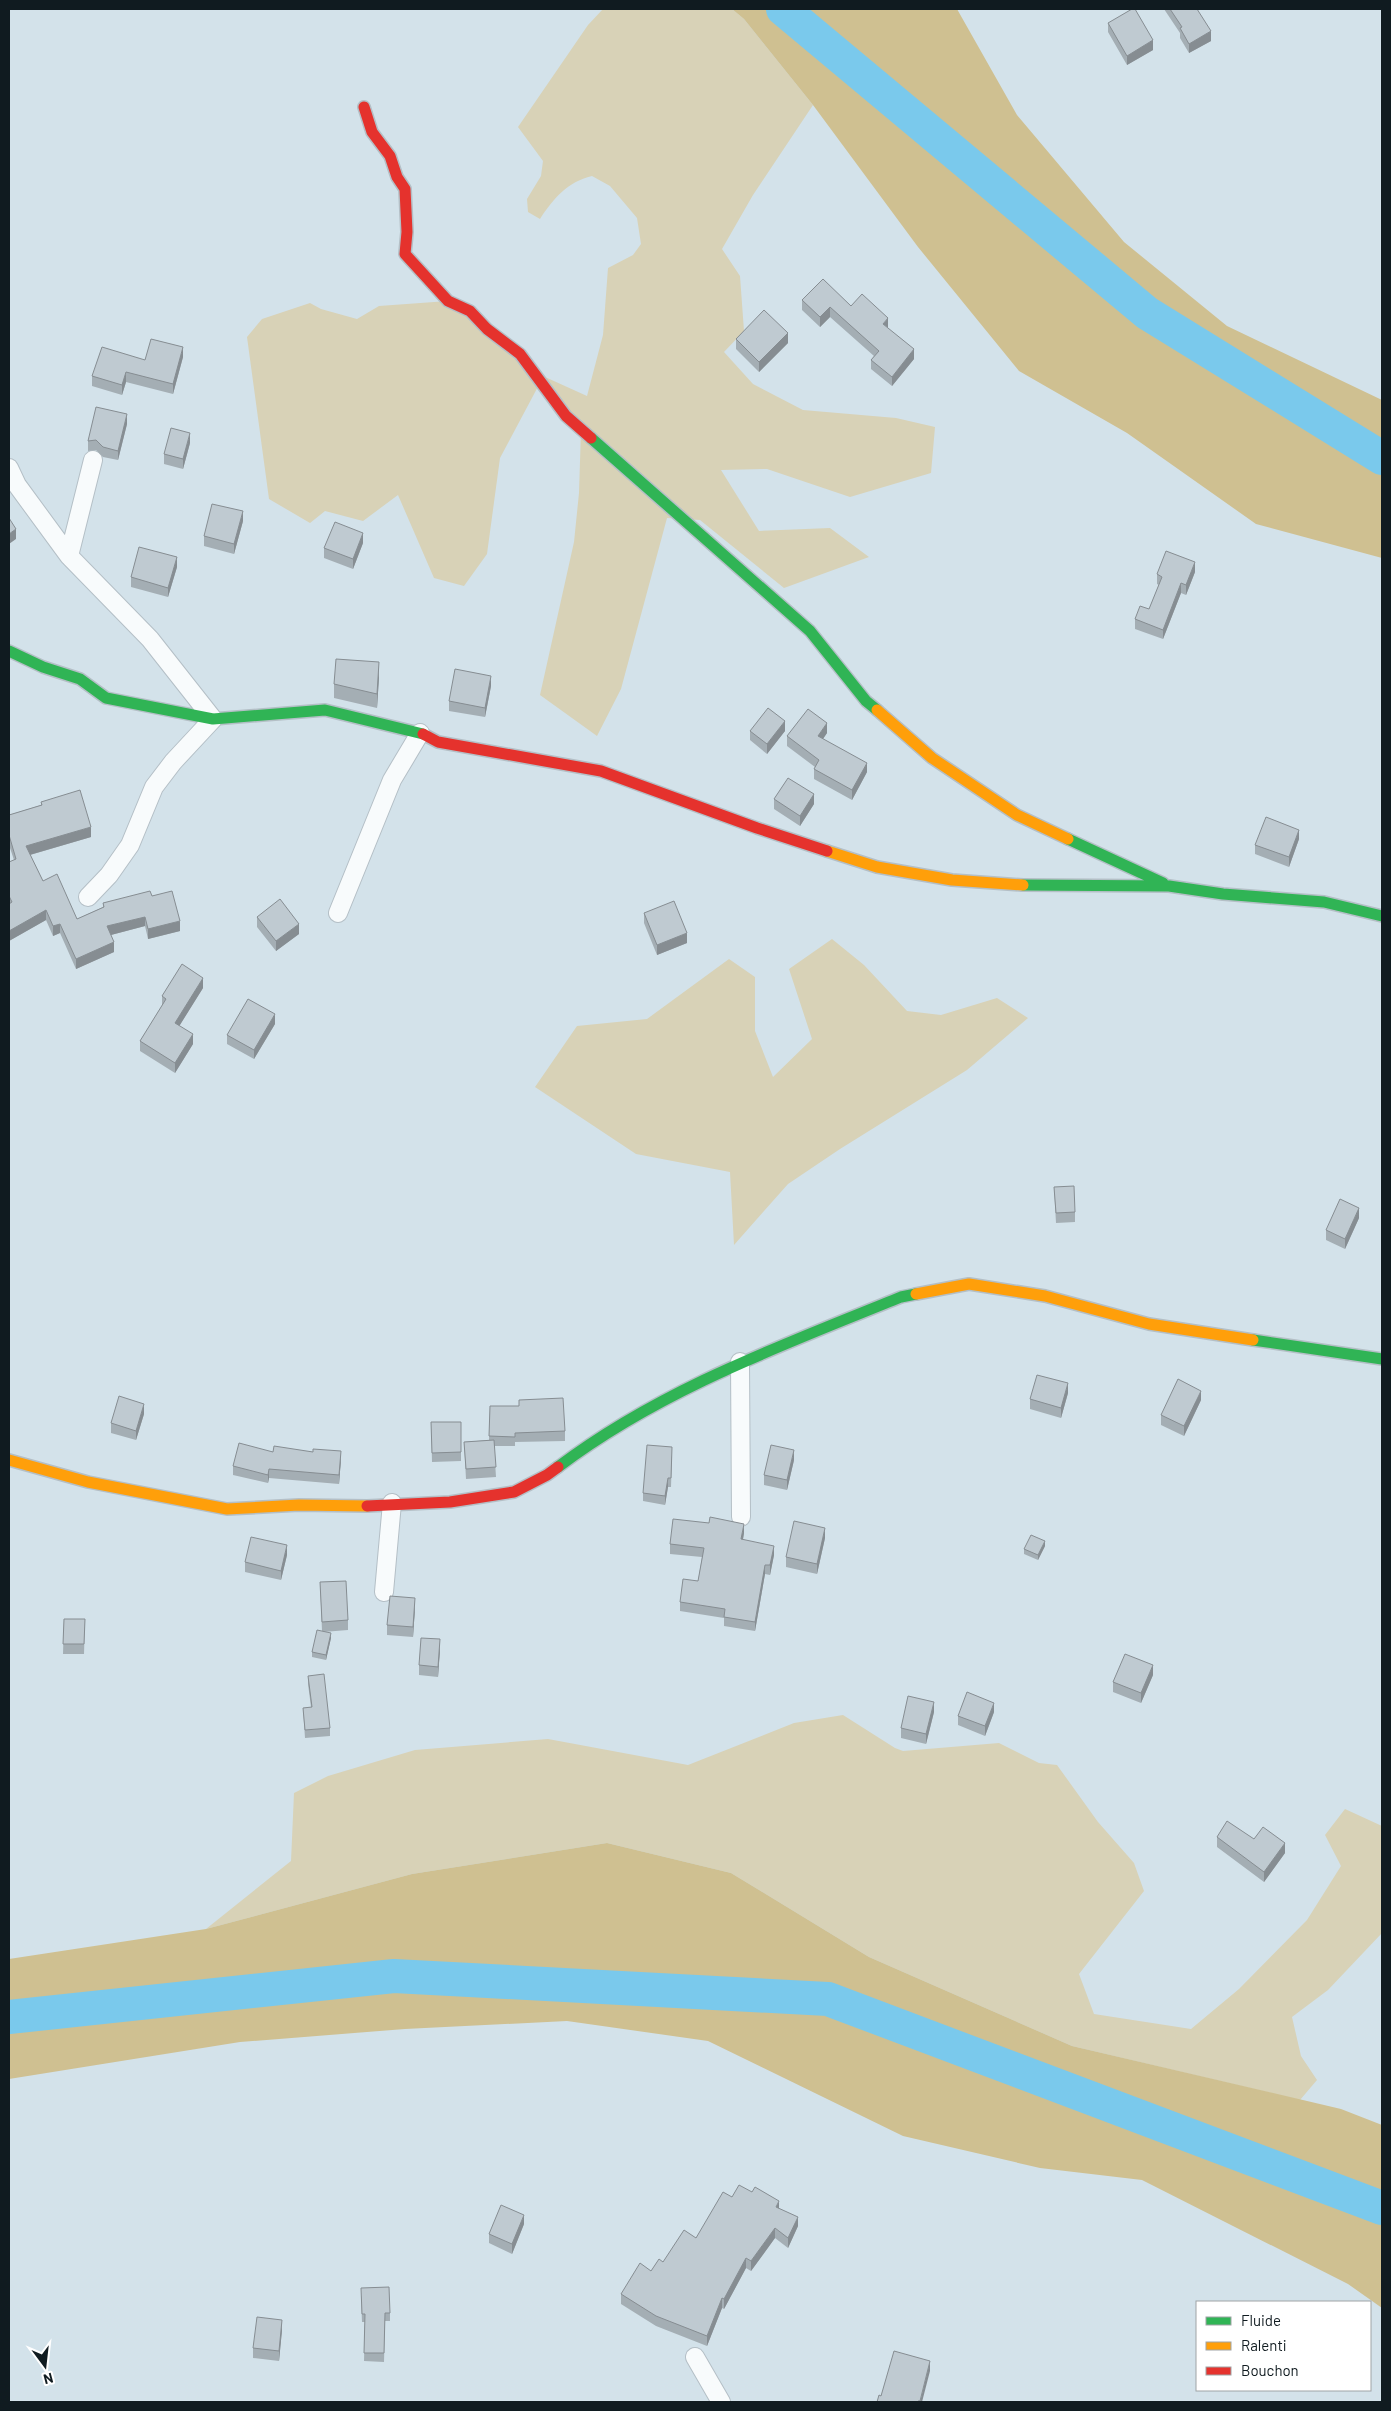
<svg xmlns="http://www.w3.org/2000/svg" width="1391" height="2411" font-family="Barlow,sans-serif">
<rect width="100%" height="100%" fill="#d3e2ea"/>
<path fill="#d8d2b7" d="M603,9h129l12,10 69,86 -60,90 -31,54 18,27 4,55 -20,21 29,32 50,26 93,8 39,9 -4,46 -81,24 -83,-28 -46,1 38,61 71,-3 39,29 -85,31 -84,-68 -33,-2 -46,171 -24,47 -57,-41 34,-153 5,-49 2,-63 -40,-49 -41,77 -13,96 -23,32 -30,-8 -36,-83 -35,26 -38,-10 -15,12 -41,-24 -22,-162 15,-18 48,-16 11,6 36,10 22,-13 69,-5 86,71 53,24 16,-61 5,-67 25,-13 8,-11 -4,-26 -27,-32 -18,-10c-25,6 -38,22 -52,43l-12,-7 -1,-13 14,-23 2,-15 -25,-34 70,-102z
M832,939l32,26 43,46 34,4 56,-17 31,20 -61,52 -127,79 -52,35 -54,61 -4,-73 -94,-18 -101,-67 42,-61 70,-7 82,-60 26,18v54l18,46 39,-38 -23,-70z
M843,1715l52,33 8,3 96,-8 40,20 18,2 41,57 36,41 10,28 -65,83 15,40 97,15 48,-40 68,-69 34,-54 -16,-31 20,-26 37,17v107l-54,57 -36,27 9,39 16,24 -17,20 -228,-54 -203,-89 -138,-84 -124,-30 -195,31 -206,55 85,-68 3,-68 34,-17 87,-26 133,-11 140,26 106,-42z"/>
<path fill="#cfc091" d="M732,9h225l60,106 107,127 103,84 155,74v158l-126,-34 -129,-91 -108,-62 -101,-124 -105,-142 -69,-86z
M607,1843l124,30 138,84 203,89 269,63 41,16v183l-34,-24 -206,-104 -102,-12 -137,-32 -195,-95 -141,-20 -162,8 -165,13 -231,37v-120l197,-30 206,-55z"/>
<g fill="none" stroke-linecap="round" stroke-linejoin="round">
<path stroke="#7ac9ec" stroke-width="34" d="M783,9l364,304 235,145
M9,2017l385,-41 434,23 554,209"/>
<defs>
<path id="street" d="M9,468l8,17 52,71 81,83 63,80 -40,43 -19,25 -24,58 -21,30 -21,22
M69,556l24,-96
M338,913l54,-133 28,-47
M740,1362l1,155
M384,1592l8,-89
M695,2357l26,45"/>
<path id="fast" d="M591,438l219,193 56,70 11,9
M9,651l34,16 37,12 26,19 107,21 112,-9 98,24
M1068,839l95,44
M1023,885l146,1 54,8 101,8 58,14
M1253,1340l129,19
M558,1467c103,-78 225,-122 343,-170l15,-3"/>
<path id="slow" d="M877,710l55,48 85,57 51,24
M827,851l50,16 75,13 71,5
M916,1294l53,-10 76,12 104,28 104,16
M9,1460l79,22 139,27 72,-4 68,1"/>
<path id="jam" d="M364,107l8,25 18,24 7,21 8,12 2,43 -2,22 43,47 22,10 17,18 33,25 46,62 25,22
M423,734l15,8 163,29 156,57 70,23
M367,1506l83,-4 64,-10 33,-17 11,-8"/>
</defs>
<use href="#street" stroke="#b4bfc6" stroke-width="20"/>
<use href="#fast" stroke="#b4bfc6" stroke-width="14"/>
<use href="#slow" stroke="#b4bfc6" stroke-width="14"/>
<use href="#jam" stroke="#b4bfc6" stroke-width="14"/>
<use href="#street" stroke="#f8fbfc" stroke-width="18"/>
<use href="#fast" stroke="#30b455" stroke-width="11"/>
<use href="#slow" stroke="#ff9f0a" stroke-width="11"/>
<use href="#jam" stroke="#e5322d" stroke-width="11"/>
</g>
<path fill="#a4aeb4" d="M1164,9h33l14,32 -22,12 -9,-15v-5z
M1108,23l45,27 -26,15 -19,-33z
M802,300l49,6 37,22 26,31 -22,27 -21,-17v-9l3,-4 -44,-39 -10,10 -18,-17z
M736,339l52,4 -29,29 -23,-23z
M183,357l-10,37 -47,-12 -4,13 -30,-9v-10l53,-16z
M127,424l-9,36 -15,-3 -7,-7 -8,1v-10z
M190,443l-7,26 -19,-5v-10z
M243,521l-9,33 -30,-8v-10z
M363,543l-10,26 -29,-11v-10z
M177,567l-9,30 -37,-10v-10z
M1195,572l-9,23 -5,-2 -18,46 -28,-10v-10l14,-10 10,-24 -2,-1v-10z
M379,677l-2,31 -43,-10v-14z
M491,686l-6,31 -36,-6v-10z
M750,731h35l-18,23 -17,-14z
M827,733l-4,6 44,33 -15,28 -38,-21v-10l1,-2 -28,-21v-10z
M774,799l40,5 -14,22 -26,-17z
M41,802l50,35 -61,18 13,26 34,38 26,-12v-4l49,-7 28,35 -32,8 -3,-13 -34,9 3,17 -38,17 -16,-36 -7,3 -7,-16 -37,21v-79l5,-2 -5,-15v-30l32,-10z
M1299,839l-10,28 -34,-13v-9z
M644,913l43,30 -30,12 -13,-32z
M257,917l42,17 -23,17 -19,-24z
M203,988l-24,38 14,18 -18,29 -35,-22v-10l22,-35v-10z
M275,1024l-21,35 -27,-15v-9z
M1054,1187l21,25v10l-19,1z
M1359,1218l-14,31 -19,-9v-10z
M1068,1393l-7,25 -31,-9v-10z
M1201,1400l-17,36 -23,-11v-10z
M490,1406l75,25v10l-50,1v4h-21l2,31 -30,2 -2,-37 25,-2z
M144,1414l-8,26 -25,-7v-10z
M431,1422h30v39l-29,1z
M273,1452l68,7 -2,25 -70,-6 -1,5 -35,-8v-9z
M672,1456l-1,31h-3l-3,18 -22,-4v-8z
M794,1460l-7,30 -23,-5v-10z
M744,1533l-1,7 31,15 -4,20 -5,-1 -10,57 -31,-5v-8l-44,-7v-9l18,-21 4,-24 -32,-3v-10z
M825,1538l-8,36 -31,-7v-10z
M1045,1546l-7,14 -14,-6v-5z
M287,1555l-6,25 -36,-8v-10z
M320,1582l28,38v10l-25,2 8,6 -5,22 -14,-3v-5l10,-21z
M415,1608l-2,29 -26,-2v-10z
M64,1619h21l-1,35h-21z
M440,1649l-2,28 -19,-2v-10z
M1153,1675l-12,28 -28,-11v-10z
M308,1676l22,52v8l-25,2 -2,-30 8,-1 -3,-23z
M934,1712l-8,32 -25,-6v-10z
M994,1712l-9,24 -27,-11v-9z
M1217,1837l37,2 31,14 -21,29 -47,-35z
M732,2197l47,11 19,18 -10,22 -13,-10 -24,33 -5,-3 -22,41 -2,-1 -15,38 -51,-20 -35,-22v-10l30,-23 12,-9 33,-24z
M524,2224l-12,30 -23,-11v-9z
M361,2296l29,17v8h-5l-1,41 -20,-1 1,-39h-3z
M282,2330l-3,31 -26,-3v-10z"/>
<path fill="#868d92" d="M1211,31v10l-22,12v-9z
M1153,40v10l-26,15v-9z
M830,307v10l-10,10v-10z
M888,318v10l-5,-4z
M788,333v10l-29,29v-10z
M183,347v10l-10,37v-10z
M914,349v10l-22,27v-9z
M126,372v10l-4,13v-10z
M127,414v10l-9,36v-9z
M190,433v10l-7,26v-10z
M243,511v10l-9,33v-10z
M16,529v10l-7,5v-10z
M363,533v10l-10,26v-10z
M177,557v10l-9,30v-9z
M1195,562v10l-9,23v-10z
M1181,583v10l-18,46v-9z
M379,662v15l-2,31v-14z
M491,676v10l-6,31v-9z
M785,721v10l-18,23v-10z
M827,723v10l-9,13v-10z
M867,763v9l-15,28v-10z
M814,794v10l-14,22v-10z
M91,827v10l-65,19v-10z
M1299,830v9l-10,28v-10z
M46,910v10l-37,21v-10z
M145,917v9l-38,10v-10z
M180,921v10l-32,8v-10z
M60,924v9l-7,3v-10z
M299,924v10l-23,17v-10z
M687,933v10l-30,12v-10z
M114,942v10l-38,17v-10z
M203,978v10l-28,45v-10z
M275,1014v10l-21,35v-9z
M193,1034v10l-18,29v-10z
M1359,1208v10l-14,31v-10z
M1068,1383v10l-7,25v-10z
M1201,1391v9l-17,36v-10z
M144,1404v10l-8,26v-9z
M794,1450v10l-7,30v-10z
M341,1451v8l-2,25v-9z
M269,1469v9l-1,5v-8z
M668,1478v9l-3,18v-9z
M744,1524v9l-3,16v-10z
M825,1528v10l-8,36v-10z
M1045,1541v5l-7,14v-5z
M287,1545v10l-6,25v-9z
M774,1546v9l-4,20v-10z
M765,1565v9l-10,57v-9z
M415,1598v10l-2,29v-10z
M331,1633v5l-5,22v-5z
M440,1639v10l-2,28v-10z
M1153,1665v10l-12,28v-10z
M934,1702v10l-8,32v-10z
M994,1703v9l-9,24v-10z
M1285,1843v10l-21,29v-10z
M779,2201v10l-3,-4z
M524,2215v9l-12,30v-10z
M798,2217v9l-10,22v-10z
M775,2228v10l-24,33v-10z
M746,2258v10l-22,41v-10z
M722,2298v10l-15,38v-10z
M282,2320v10l-3,31v-10z
M930,2361v10l-8,31h-2z"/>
<path fill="#bfcad1" stroke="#868d92" d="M1132,9h3l18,31 -26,16 -19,-33z
M1170,9h27l14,22 -22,13 -9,-16 2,-1z
M823,279l28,27 11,-12 26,24 -5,6 31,25 -22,28 -21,-17 8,-9 -49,-44 -10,10 -18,-17z
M764,310l24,23 -29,29 -23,-23z
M151,339l32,8 -10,37 -47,-12 -4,13 -30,-9 10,-29 43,13z
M96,407l31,7 -9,37 -15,-4 -7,-7 -8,1z
M171,428l19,5 -7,26 -19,-5z
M212,504l31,7 -9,33 -30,-8z
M9,518l7,11 -7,5z
M335,522l28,11 -10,26 -29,-11z
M139,547l38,10 -9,31 -37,-11z
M1166,551l29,11 -9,23 -5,-2 -18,47 -28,-11 5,-13 9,3 13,-32 -5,-3z
M336,659l43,3 -2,32 -43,-10z
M455,669l36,7 -6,32 -36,-7z
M768,708l17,13 -18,23 -17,-13z
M808,709l19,14 -9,13 49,27 -15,27 -38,-21 5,-9 -32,-24z
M788,778l26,16 -14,22 -26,-17z
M80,790l11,37 -65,19 17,35 14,-7 20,45 27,-12 -1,-4 47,-12 2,5 20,-5 8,30 -32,8 -3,-12 -38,9 7,16 -38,17 -16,-35 -7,2 -7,-16 -37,21v-27l3,-2 -3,-6v-34l7,-3 -7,-24v-20l33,-10 -1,-3z
M1266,817l33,13 -10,27 -34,-12z
M280,899l19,25 -23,17 -19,-24z
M674,901l13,32 -30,12 -13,-32z
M182,964l21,14 -28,45 18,11 -18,29 -35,-22 26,-42 -4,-3z
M248,999l27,15 -21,36 -27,-15z
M1074,1186l1,26 -19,1 -2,-26z
M1340,1199l19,9 -14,31 -19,-9z
M1037,1375l31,8 -7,25 -31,-9z
M1178,1379l23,12 -17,35 -23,-11z
M119,1396l25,8 -8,27 -25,-8z
M563,1398l2,33 -50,2v4l-26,-1 1,-30h29v-6z
M431,1422h30v30l-29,1z
M494,1440l2,27 -30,2 -2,-27z
M239,1443l34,9 1,-6 39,6v-3l28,2 -2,24 -70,-6 -1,6 -35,-9z
M647,1445l25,2 -1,31h-3l-3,18 -22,-3z
M771,1445l23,5 -7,30 -23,-5z
M710,1517l34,7 -3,15 33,7 -4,19h-5l-10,57 -31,-5 1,-8 -45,-7 3,-23 15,2 6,-33 -34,-4 3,-25 36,4z
M794,1521l31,7 -8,36 -31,-7z
M1031,1535l14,6 -7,14 -14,-6z
M251,1537l36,8 -6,26 -36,-9z
M346,1581l2,39 -26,2 -2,-40z
M390,1596l25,2 -2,29 -26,-2z
M64,1619h21l-1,25h-21z
M317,1630l14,3 -5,22 -14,-3z
M421,1638l19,1 -2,28 -19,-2z
M1125,1654l28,11 -12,28 -28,-11z
M324,1674l6,54 -25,2 -2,-22 9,-1 -4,-31z
M967,1692l27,11 -9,23 -27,-10z
M908,1696l26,6 -8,32 -25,-6z
M1227,1821l27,18 9,-12 22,16 -21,29 -47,-35z
M739,2185l13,7 3,-5 24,14 -3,6 22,10 -10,21 -13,-10 -24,33 -5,-3 -22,41 -2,-1 -15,38 -51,-20 -35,-22 19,-31 11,8 8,-12 4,3 21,-32 12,8 27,-46 9,5z
M501,2205l23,10 -12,29 -23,-10z
M389,2287l1,26h-5l-1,40h-20l1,-39h-3l-1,-26z
M257,2317l25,3 -3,31 -26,-3z
M894,2351l36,10 -10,40h-2l-1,1h-40l2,-7 2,1z"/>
<rect width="1391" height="2411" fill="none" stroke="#101b20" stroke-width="20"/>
<rect x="1196" y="2301" width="175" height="90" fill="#ffffff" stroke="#9fa4a6"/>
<rect x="1206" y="2317" width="25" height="8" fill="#30b455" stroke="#9fa4a6"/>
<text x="1241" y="2326" font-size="15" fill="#101b20">Fluide</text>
<rect x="1206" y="2342" width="25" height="8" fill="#ff9f0a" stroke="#9fa4a6"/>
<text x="1241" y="2351" font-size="15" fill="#101b20">Ralenti</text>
<rect x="1206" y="2367" width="25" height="8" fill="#e5322d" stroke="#9fa4a6"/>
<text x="1241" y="2376" font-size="15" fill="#101b20">Bouchon</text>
<g transform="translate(45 2366) rotate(165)" stroke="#ffffff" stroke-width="4" paint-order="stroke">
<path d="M0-4L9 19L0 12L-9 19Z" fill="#101b20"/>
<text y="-8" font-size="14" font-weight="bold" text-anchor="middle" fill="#101b20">N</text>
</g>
</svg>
